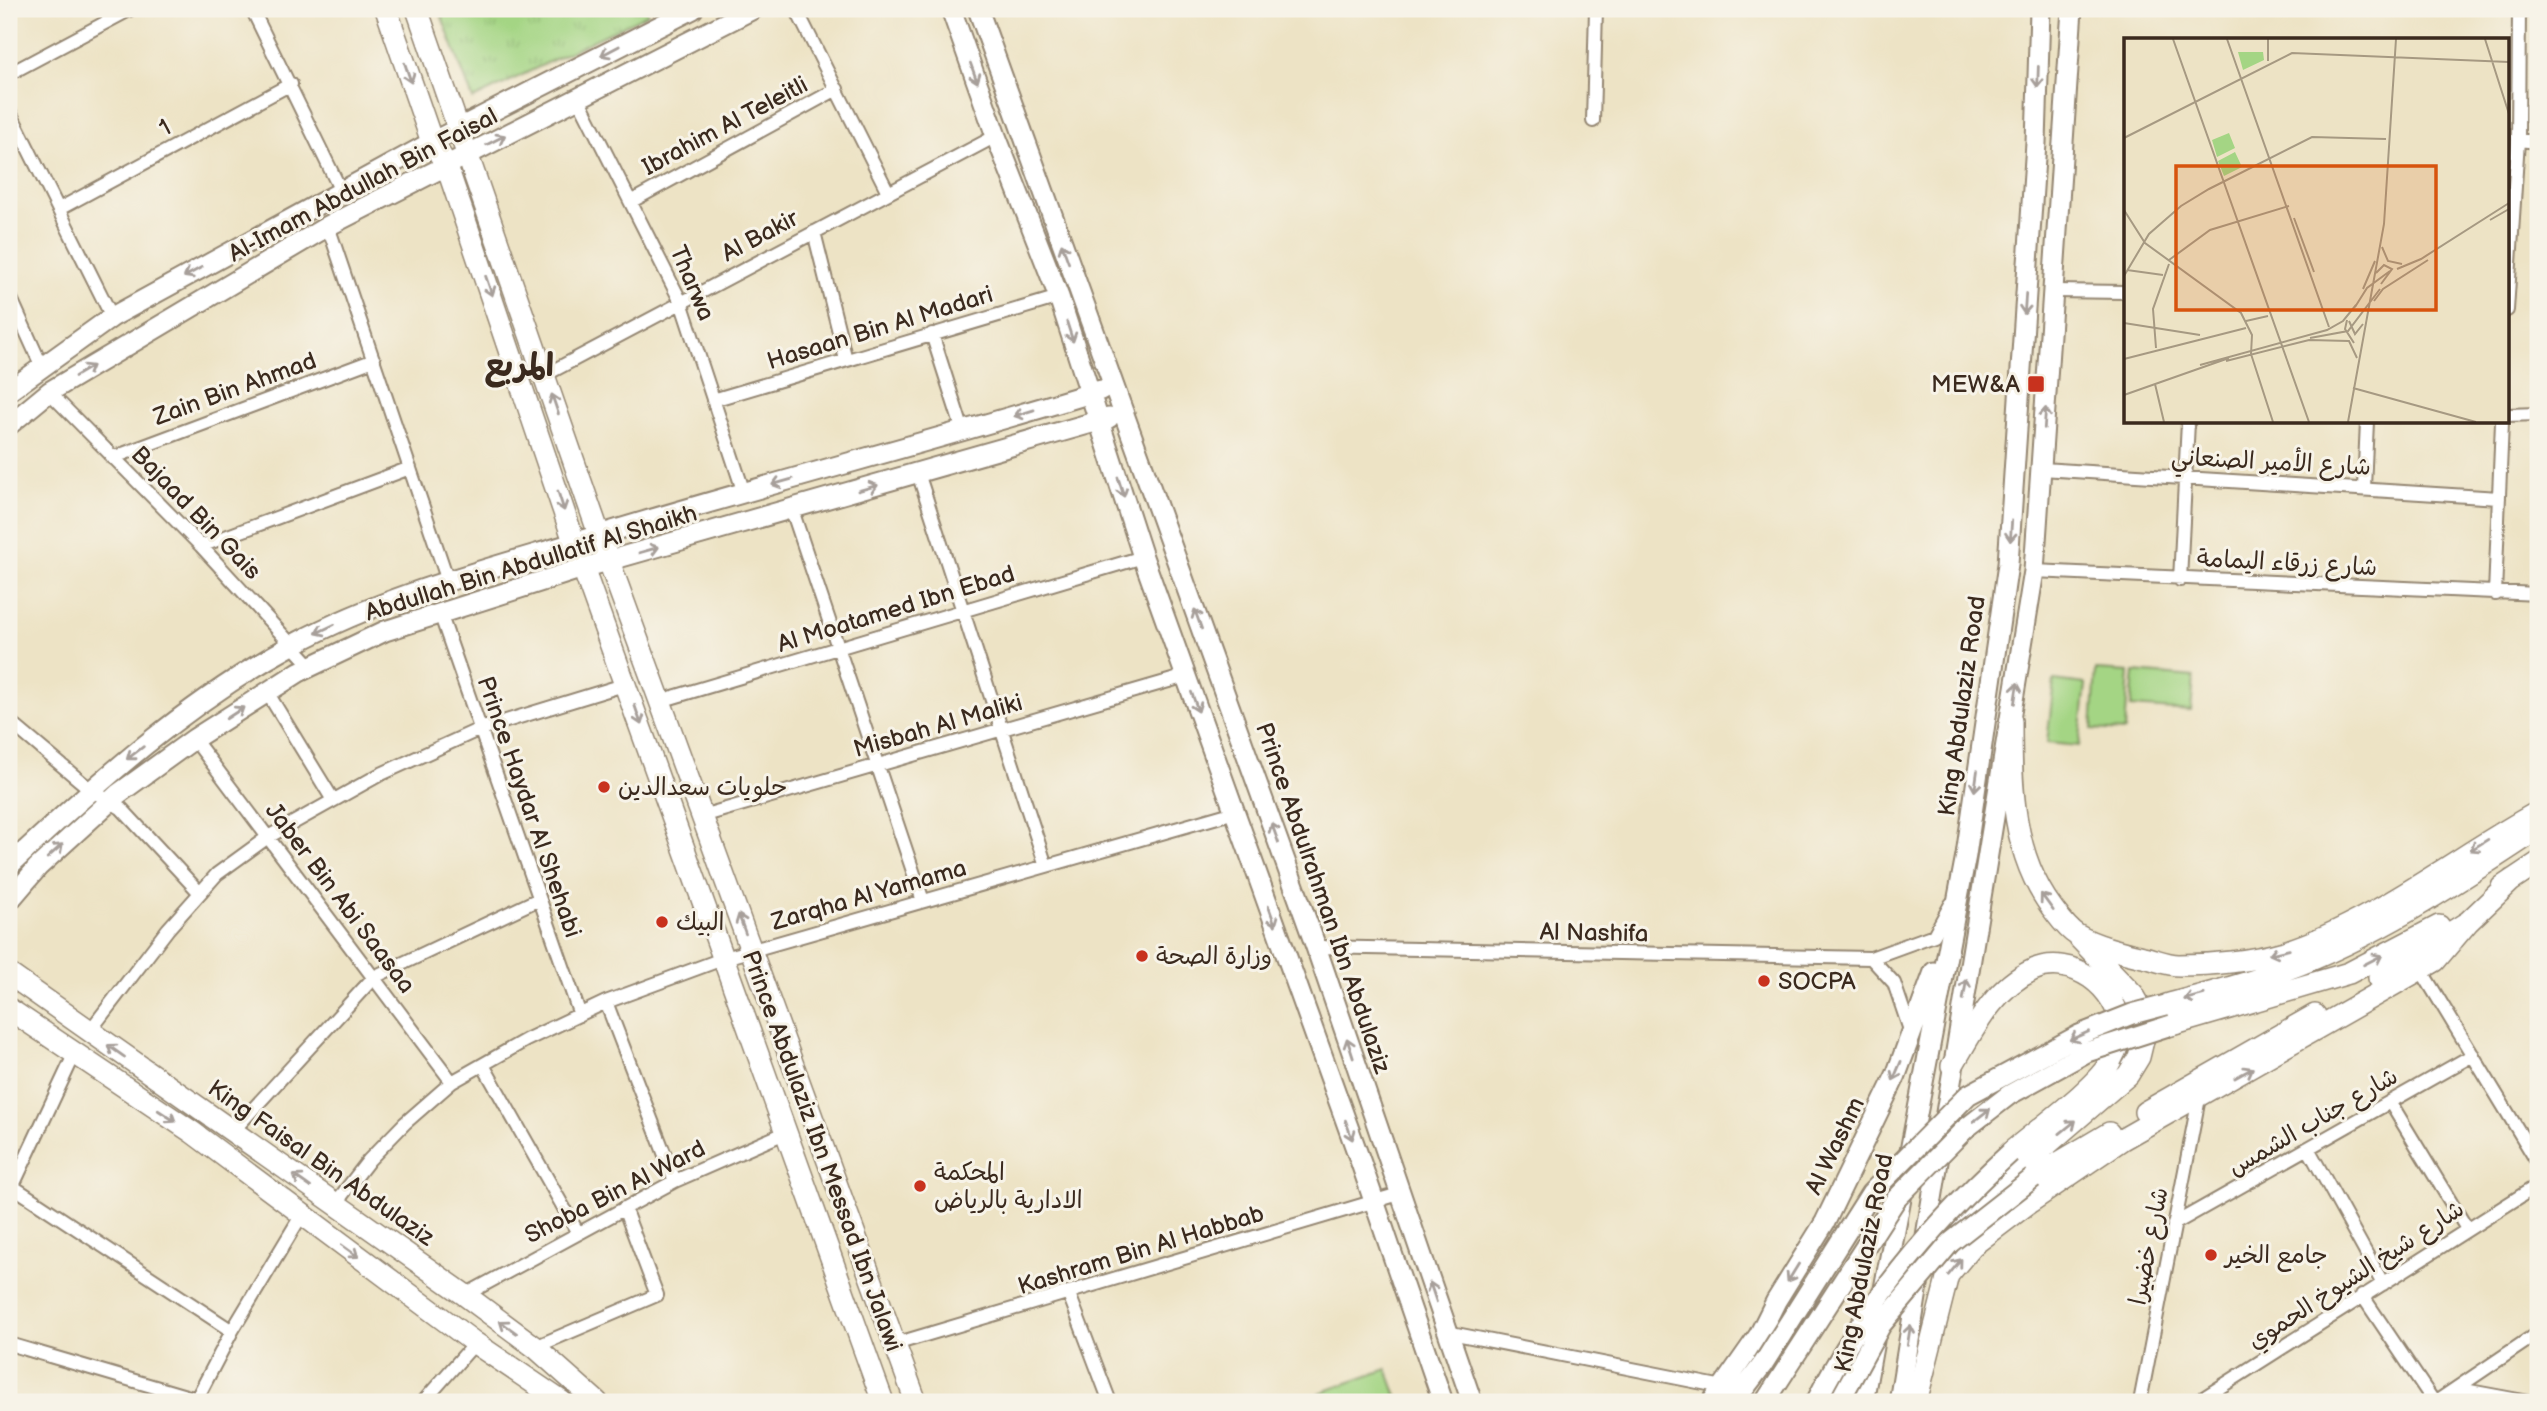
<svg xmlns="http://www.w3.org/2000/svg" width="2547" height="1411" font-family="'Balsamiq Sans','Playpen Sans Arabic',sans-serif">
<defs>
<pattern id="grass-tufts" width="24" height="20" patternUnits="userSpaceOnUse" patternTransform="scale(1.75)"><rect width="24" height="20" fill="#a4d584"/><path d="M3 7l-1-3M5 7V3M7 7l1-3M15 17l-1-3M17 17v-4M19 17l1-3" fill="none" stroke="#8eb772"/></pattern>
</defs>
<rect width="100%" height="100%" fill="#f7f3e8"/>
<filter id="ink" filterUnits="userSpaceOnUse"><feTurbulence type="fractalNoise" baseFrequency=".0143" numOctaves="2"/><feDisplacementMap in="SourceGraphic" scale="14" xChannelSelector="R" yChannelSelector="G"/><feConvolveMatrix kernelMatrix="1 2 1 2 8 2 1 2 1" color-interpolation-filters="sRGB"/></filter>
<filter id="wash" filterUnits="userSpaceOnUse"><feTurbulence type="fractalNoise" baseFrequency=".00686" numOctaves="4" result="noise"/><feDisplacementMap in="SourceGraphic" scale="28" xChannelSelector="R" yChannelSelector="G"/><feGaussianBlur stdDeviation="1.57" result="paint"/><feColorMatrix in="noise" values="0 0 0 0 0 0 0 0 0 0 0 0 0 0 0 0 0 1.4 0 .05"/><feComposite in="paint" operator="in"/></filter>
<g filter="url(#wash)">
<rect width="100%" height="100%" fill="#ede3c5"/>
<path fill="url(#grass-tufts)" stroke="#708051" stroke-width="2" d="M439,9h207l2,5 -175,85z"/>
<path fill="#a4d584" stroke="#708051" stroke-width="2" d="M2096,670l33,2 -4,59 -33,-2z
M2134,672l60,5 -3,34 -60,-4z
M2054,680l32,4 -7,62 -32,-3z
M1387,1369l12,33h-76l-4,-9z"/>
</g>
<g filter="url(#ink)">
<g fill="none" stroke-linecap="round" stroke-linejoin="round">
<defs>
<path id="street" d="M252,9l89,182
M796,9l92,183
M2523,9h15
M9,74l122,-65
M578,98l103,204 63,191
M9,110l103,207
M1593,121l3,-112
M2518,140l20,2
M632,201l205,-112
M59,209l232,-125
M328,226l120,355
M814,232l32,128
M2054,291l71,1
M9,294l33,73
M2507,310l11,-170 1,-131
M932,334l31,97
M545,375l451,-239
M49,392l152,154 110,120
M713,400l346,-103
M2507,415l31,-1
M112,458l262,-98
M2042,469l457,29
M918,473l128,393
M2364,487l3,-65
M792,510l131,391
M201,546l209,-78
M2034,571l504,23
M2180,580l8,-158
M2495,594l7,-172
M440,613l140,402
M267,692l66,108
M660,701l483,-144
M9,721l82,69 30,18 79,85
M194,739l258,343
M702,816l484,-140
M1316,947l555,11 63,-23 17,-31
M1871,958l23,25 17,50
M2421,970l117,193
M606,1002l69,179
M89,1032l79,-103 49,-55 51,-37 111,-62 101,-46 147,-45
M483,1065l95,168
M2390,1102l77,127
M232,1132l142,-155 165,-78
M2309,1150l74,134
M12,1186l220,145
M9,1194l65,-139
M335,1204l34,-44 36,-37 47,-41 74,-42 80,-38 119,-44 510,-146
M2174,1224l299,-169
M1069,1294l41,108
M465,1295l210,-114 112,-49
M2362,1295l72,107
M1446,1332l277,55
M9,1344l187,55
M895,1344l504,-150
M535,1347l122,-52 -33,-87
M195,1402l37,-71 69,-115
M423,1402l52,-59
M2140,1402l59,-304
M2197,1402l341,-217
M2436,1402l102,-69
M2455,1402l4,-13 70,13"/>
<path id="secondary" d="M951,9l45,127 63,161 84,260 218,606 82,239
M978,9l338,938 156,455
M9,391l103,-74 320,-175 261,-133
M9,425l40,-33 279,-166 425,-217
M9,866c88,-83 179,-165 287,-223 86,-46 181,-71 274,-99 176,-55 355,-100 531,-154
M9,901l29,-34 80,-73 76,-55 105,-67 86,-41 198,-63 526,-150
M1883,1294l83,-439 42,-291 28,-421 4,-134
M1712,1402l47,-67 17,-34 49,-79 71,-147 38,-103
M1734,1402l29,-38
M1863,1402l11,-61
M1899,1402l135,-831 38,-562"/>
<path id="primary" d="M386,9l46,133 14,22 137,404 300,834
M417,9l182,525 317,868
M2011,721c0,66 1,133 41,187 7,9 15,21 25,27 19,11 45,17 66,22 11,2 24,8 36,8 32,0 74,-4 105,-13 89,-28 172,-95 254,-140
M2502,887l36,-24
M9,974l456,321 70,52 62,55
M2379,978l89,-56 44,-42
M2166,1005c40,-11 81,-21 119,-35 91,-33 173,-88 253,-141
M9,1009l183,123 283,211 87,59
M2168,1026l181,-53 90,-47
M1952,1066c21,-35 41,-78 81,-96 39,-17 85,18 88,59 0,10 -5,22 -10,31 -12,26 -77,72 -101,93
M2145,1112l170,-97
M2033,1178l76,-45
M1957,1233l29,-36 142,-122 11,-18 9,-37 -15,-26 -53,-55
M1916,1402l32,-127 24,-29 58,-44 91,-62 314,-179 33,-39"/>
</defs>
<use href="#street" stroke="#948672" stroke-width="16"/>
<use href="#secondary" stroke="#948672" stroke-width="23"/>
<use href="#primary" stroke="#948672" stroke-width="24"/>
<use href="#street" stroke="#fff" stroke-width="12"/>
<use href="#secondary" stroke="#fff" stroke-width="19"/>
<use href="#primary" stroke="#fff" stroke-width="21"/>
<defs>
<path id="secondary-bridge" d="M1763,1364l108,-171 97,-98 111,-60 53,-21 34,-9
M1765,1402l131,-203 69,-70 44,-34 78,-43 81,-26
M1816,1402c46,-94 116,-178 194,-249
M1839,1402l42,-77 69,-82 83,-65"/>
</defs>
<use href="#secondary-bridge" stroke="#948672" stroke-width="23" stroke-linecap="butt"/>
<use href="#secondary-bridge" stroke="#fff" stroke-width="19"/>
</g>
<defs><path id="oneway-shaft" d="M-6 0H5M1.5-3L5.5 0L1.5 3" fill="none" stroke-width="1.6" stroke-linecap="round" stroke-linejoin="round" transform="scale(1.75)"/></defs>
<g stroke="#a79f9a">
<use href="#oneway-shaft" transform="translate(610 51) rotate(152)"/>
<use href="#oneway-shaft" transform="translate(408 73) rotate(71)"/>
<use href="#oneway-shaft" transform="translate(974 73) rotate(70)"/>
<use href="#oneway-shaft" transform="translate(2038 77) rotate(92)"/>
<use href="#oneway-shaft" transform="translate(496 140) rotate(-27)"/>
<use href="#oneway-shaft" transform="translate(1065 253) rotate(-110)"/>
<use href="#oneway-shaft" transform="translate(193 272) rotate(151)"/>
<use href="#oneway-shaft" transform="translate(489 286) rotate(71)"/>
<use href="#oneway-shaft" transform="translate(2025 304) rotate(94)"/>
<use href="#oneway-shaft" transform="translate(1070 332) rotate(72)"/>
<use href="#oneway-shaft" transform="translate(84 371) rotate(-31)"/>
<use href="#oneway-shaft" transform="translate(555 404) rotate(-109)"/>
<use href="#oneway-shaft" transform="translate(1024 413) rotate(163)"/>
<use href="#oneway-shaft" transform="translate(2045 418) rotate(-86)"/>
<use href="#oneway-shaft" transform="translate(782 482) rotate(164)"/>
<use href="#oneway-shaft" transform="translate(1121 487) rotate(72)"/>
<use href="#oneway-shaft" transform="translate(868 488) rotate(-16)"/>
<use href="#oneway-shaft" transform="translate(561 501) rotate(72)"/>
<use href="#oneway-shaft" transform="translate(2011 531) rotate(94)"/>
<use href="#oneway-shaft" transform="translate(649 550) rotate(-16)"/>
<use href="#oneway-shaft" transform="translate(1198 619) rotate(-110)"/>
<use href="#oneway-shaft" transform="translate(325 629) rotate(154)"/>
<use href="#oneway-shaft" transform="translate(2016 693) rotate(-81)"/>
<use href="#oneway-shaft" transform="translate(1195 702) rotate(70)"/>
<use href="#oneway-shaft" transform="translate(235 713) rotate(-33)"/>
<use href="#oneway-shaft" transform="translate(638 715) rotate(71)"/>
<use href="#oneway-shaft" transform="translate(135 753) rotate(143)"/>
<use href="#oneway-shaft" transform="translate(1976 781) rotate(98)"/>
<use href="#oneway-shaft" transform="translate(1275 833) rotate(-110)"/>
<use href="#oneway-shaft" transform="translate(2479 845) rotate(148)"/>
<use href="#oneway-shaft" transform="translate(55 851) rotate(-42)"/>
<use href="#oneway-shaft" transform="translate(2047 902) rotate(-126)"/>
<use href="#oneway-shaft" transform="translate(1272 916) rotate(70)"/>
<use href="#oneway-shaft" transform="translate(742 924) rotate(-110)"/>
<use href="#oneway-shaft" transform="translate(2279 952) rotate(167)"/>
<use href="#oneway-shaft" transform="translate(2373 960) rotate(-27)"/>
<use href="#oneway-shaft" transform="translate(1965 989) rotate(-80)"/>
<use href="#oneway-shaft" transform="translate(2194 997) rotate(165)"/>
<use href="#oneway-shaft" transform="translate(2079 1036) rotate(156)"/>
<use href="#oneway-shaft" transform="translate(1350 1048) rotate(-108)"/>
<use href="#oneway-shaft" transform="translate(116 1051) rotate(-145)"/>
<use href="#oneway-shaft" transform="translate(1897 1071) rotate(113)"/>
<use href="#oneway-shaft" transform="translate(2244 1073) rotate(-29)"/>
<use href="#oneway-shaft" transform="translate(1982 1115) rotate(-38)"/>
<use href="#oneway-shaft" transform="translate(167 1116) rotate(33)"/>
<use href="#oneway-shaft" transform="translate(2068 1127) rotate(-39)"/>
<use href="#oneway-shaft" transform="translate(1349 1130) rotate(70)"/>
<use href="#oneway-shaft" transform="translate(302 1181) rotate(-145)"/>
<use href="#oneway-shaft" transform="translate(350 1251) rotate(36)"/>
<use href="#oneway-shaft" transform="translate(1955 1267) rotate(-51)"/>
<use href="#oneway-shaft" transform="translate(1793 1273) rotate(122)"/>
<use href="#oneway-shaft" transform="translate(1433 1292) rotate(-109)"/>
<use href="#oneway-shaft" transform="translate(508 1327) rotate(-144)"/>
<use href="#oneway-shaft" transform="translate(1909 1335) rotate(-81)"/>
</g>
</g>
<g fill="#c8321e" stroke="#f7f3e8" stroke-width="2.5">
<rect x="2027" y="375" width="18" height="18" rx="3.5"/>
<circle cx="604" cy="787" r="7"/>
<circle cx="662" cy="922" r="7"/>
<circle cx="1142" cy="956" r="7"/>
<circle cx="1764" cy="981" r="7"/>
<circle cx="920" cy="1186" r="7"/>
<circle cx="2211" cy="1255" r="7"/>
</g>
<g text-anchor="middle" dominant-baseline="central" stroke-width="6" stroke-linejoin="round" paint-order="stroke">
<g font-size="24" fill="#3b2a1e" stroke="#f7f3e8">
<text transform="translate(725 126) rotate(-28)">Ibrahim Al Teleitli</text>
<text transform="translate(165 128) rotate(-28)">1</text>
<text transform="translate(363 185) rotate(-28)">Al-Imam Abdullah Bin Faisal</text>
<text transform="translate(760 236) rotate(-28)">Al Bakir</text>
<text transform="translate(692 283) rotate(67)">Tharwa</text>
<text transform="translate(880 328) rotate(-17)">Hasaan Bin Al Madari</text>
<text transform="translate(235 389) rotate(-20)">Zain Bin Ahmad</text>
<text transform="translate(2271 462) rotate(3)">شارع الأمير الصنعاني</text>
<text transform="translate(196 513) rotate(46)">Bajaad Bin Gais</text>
<text transform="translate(531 563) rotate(-17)">Abdullah Bin Abdullatif Al Shaikh</text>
<text transform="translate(2287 563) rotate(3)">شارع زرقاء اليمامة</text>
<text transform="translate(896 609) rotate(-17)">Al Moatamed Ibn Ebad</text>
<text transform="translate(1962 706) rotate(-82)">King Abdulaziz Road</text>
<text transform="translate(938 726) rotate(-16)">Misbah Al Maliki</text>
<text transform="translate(529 807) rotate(71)">Prince Haydar Al Shehabi</text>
<text transform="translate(869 895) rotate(-16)">Zarqha Al Yamama</text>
<text transform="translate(340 898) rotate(53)">Jaber Bin Abi Saasaa</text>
<text transform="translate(1323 898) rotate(71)">Prince Abdulrahman Ibn Abdulaziz</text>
<text transform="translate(1594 933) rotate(1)">Al Nashifa</text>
<text transform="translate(2313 1122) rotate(-30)">شارع جناب الشمس</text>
<text transform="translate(1835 1146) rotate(-64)">Al Washm</text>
<text transform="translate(822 1151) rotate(70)">Prince Abdulaziz Ibn Messad Ibn Jalawi</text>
<text transform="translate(321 1163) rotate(35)">King Faisal Bin Abdulaziz</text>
<text transform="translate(615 1192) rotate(-27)">Shoba Bin Al Ward</text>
<text transform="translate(2149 1246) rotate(-79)">شارع خضيرا</text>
<text transform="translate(1141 1250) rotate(-17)">Kashram Bin Al Habbab</text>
<text transform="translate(1864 1263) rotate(-79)">King Abdulaziz Road</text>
<text transform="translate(2356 1275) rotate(-33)">شارع شيخ الشيوخ الحموي</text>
</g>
<g font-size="24" fill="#3b2a1e" stroke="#f7f3e8" text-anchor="start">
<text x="2020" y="384" text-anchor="end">MEW&amp;A</text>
<text x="618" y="787">حلويات سعدالدين</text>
<text x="676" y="922">البيك</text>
<text x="1156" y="956">وزارة الصحة</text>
<text x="1778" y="981">SOCPA</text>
<text x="934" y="1172">المحكمة<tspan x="934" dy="28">الادارية بالرياض</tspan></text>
<text x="2225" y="1255">جامع الخير</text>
</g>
<g font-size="32" font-weight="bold" fill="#3b2a1e" stroke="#f7f3e8">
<text x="519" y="366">المربع</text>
</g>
</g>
<g transform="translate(2124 38)">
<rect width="385" height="385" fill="#ede3c5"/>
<path d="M114,14h25l1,8 -21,10zM105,95l6,15 -18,9 -5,-17zM111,114l7,15 -18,9 -6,-15z" fill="#a4d584"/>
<path fill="none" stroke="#a69982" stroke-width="2" d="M49,1l136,383M103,1l102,288M361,1l24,75M144,23v-22M0,100l168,-85 217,9M0,172l21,33 96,70 11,22 -1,19M170,180l20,54M366,182l19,-11M258,209l6,14 14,3M45,222l41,-30 79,-24M273,231l24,-10 88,-56M3,232l36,5M252,235l8,-8 8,4 -11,15M0,238l25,-42 32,-28 28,-17 103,-52 74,2M239,251l12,-28M250,263l9,-12 45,-29M231,269l12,-19 23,-17M223,282l-2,9 9,14M122,283l22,-5M225,283l6,13 8,-10M0,285l76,12M186,300l38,-7 32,-42M32,310l-3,-39 16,-45M127,316l22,68M0,321l122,-31M102,323l83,-21 40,1 8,17M76,327l127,-35 16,-9 13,-16M31,346l9,38M229,350l123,34M0,357l105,-37M224,384l36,-198 12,-185"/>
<path fill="#d7540e" fill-opacity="0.15" stroke="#d7540e" stroke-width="3.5" d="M52,128h260v144h-260z"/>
<rect width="385" height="385" fill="none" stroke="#3b2a1e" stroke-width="3.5"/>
</g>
<rect width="2547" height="1411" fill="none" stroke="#f7f3e8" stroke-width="35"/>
</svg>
